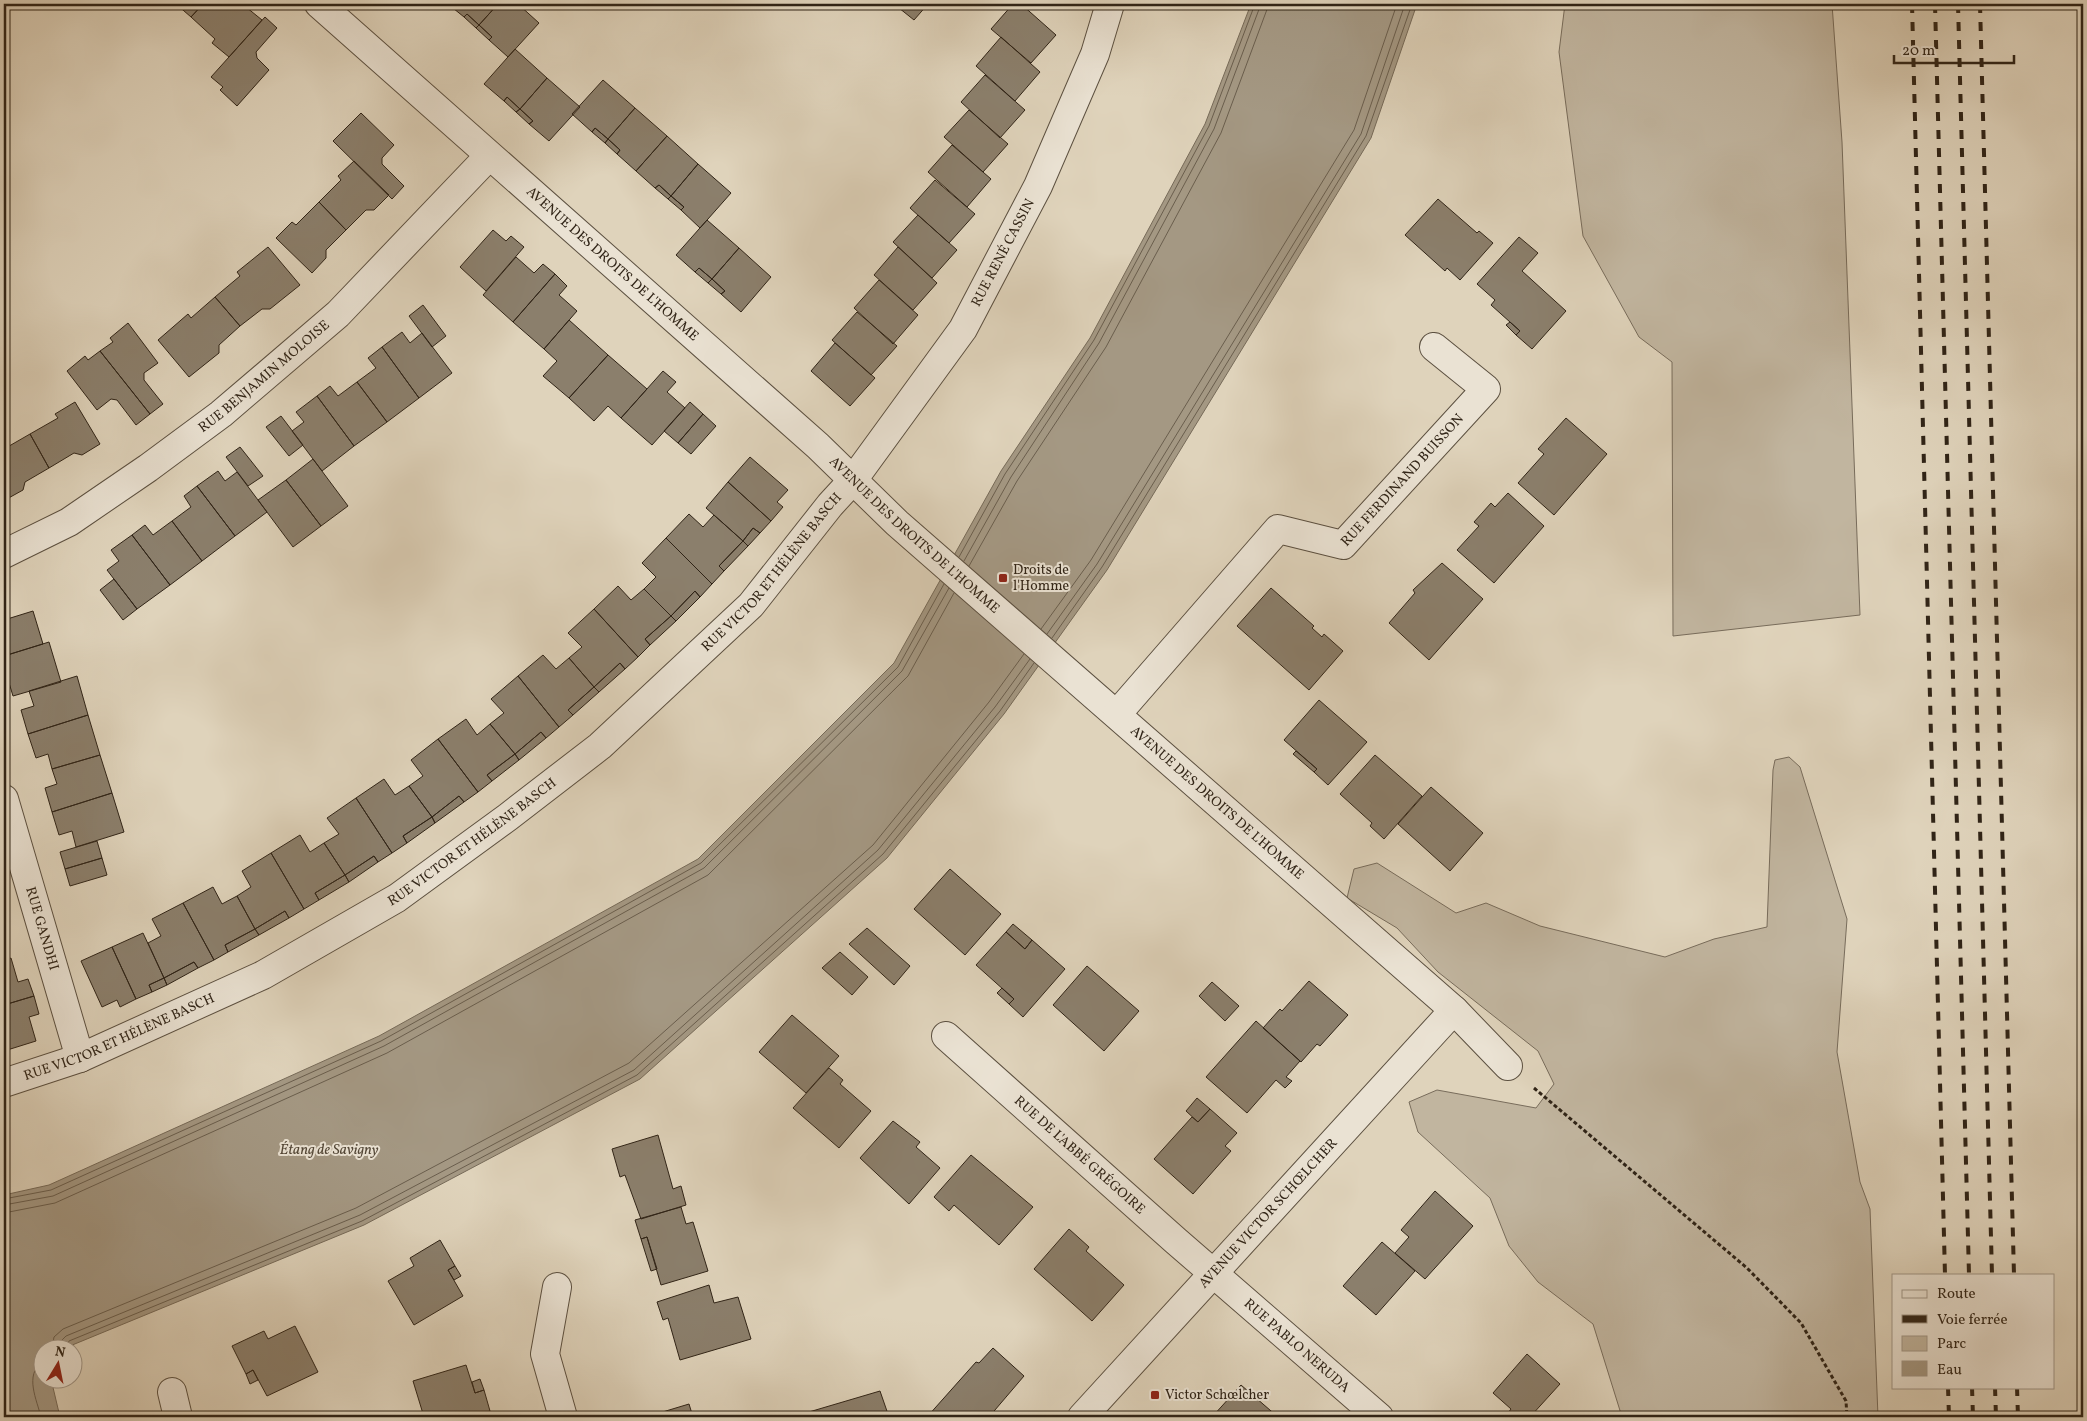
<svg xmlns="http://www.w3.org/2000/svg" width="2087" height="1421" font-family="Vollkorn,serif">
<rect width="100%" height="100%" fill="#dfd3bb"/>
<filter id="stains"><feTurbulence type="fractalNoise" baseFrequency=".004" numOctaves="4"/><feColorMatrix values="0 0 0 0 .2 0 0 0 0 .09 0 0 0 0 .02 0 0 0 .5 -.17"/></filter>
<radialGradient id="worn" r=".72"><stop offset=".6" stop-color="#630" stop-opacity="0"/><stop offset="1" stop-color="#630" stop-opacity=".3"/></radialGradient>
<path fill="#c1b59f" stroke="#786c5b" d="M1565,4h267l10,138 18,473 -187,21 -1,-274 -33,-25 -56,-101 -24,-184z
M1789,757l11,10 47,152 -10,133 23,130 10,27 8,208h-256l-29,-93 -55,-42 -29,-36 -19,-48 -72,-66 -9,-30 28,-12 99,18 18,-24 -16,-33 -100,-79 -41,-44 -50,-30 7,-29 23,-6 79,50 30,-10 54,23 125,31 49,-18 53,-12 6,-157 2,-10z"/>
<path fill="#a49883" stroke="#766a58" d="M1251,4h166l-46,134 -264,432 -103,144 -117,144 -247,221 -276,146 -299,123h-23v30l9,1 9,38h-56v-222l45,-10 330,-149 319,-177 196,-196 107,-192 89,-133 115,-214z"/>
<g fill="none" stroke-linecap="round" stroke-linejoin="round">
<path stroke="#6a5e4d" stroke-width="1" d="M959,557l46,-83 89,-134 115,-214 46,-122
M964,561l47,-84 88,-134 115,-214 47,-125
M969,566l48,-85 89,-134 115,-214 48,-129
M1041,629l50,-69 263,-430 43,-126
M1047,634l50,-70 264,-430 44,-130
M1052,638l50,-71 264,-431 46,-132
M4,1199l47,-9 330,-149 320,-178 197,-196 46,-83
M4,1205l49,-9 331,-150 320,-178 198,-197 47,-83
M4,1213l51,-10 332,-150 321,-178 200,-199 46,-83
M52,1348l2,-11 9,-8 293,-121 273,-145 244,-218 116,-143 35,-48
M59,1348l2,-7 5,-5 294,-121 274,-145 244,-220 117,-143 35,-48
M65,1348l4,-7 293,-120 275,-146 246,-221 117,-143 34,-48
M41,1417c-4,-17 -17,-42 1,-55"/>
</g>
<path fill="#8b7f6c" stroke="#302417" d="M176,4h27l-12,13z
M203,4h31l4,3h8l16,13 -33,37 -17,-14 3,-4 -24,-22z
M448,4h50l-19,21 -12,-11 -3,3z
M498,4h20l21,19 -31,34 -19,-17 3,-3 -13,-12z
M894,4h34l-14,16z
M1013,4h8l35,31 -25,28 -40,-34z
M467,14l12,11 -3,3 -12,-11z
M265,17l12,11 -21,24 1,6 12,12 -32,36 -17,-16 3,-3 -12,-10z
M479,25l13,12 -3,3 -13,-12z
M1001,37l39,35 -25,29 -39,-35z
M515,49l32,29 -27,31 -13,-12 -3,4 -20,-17z
M985,75l40,35 -25,28 -39,-36z
M547,78l33,29 -31,34 -20,-17 4,-3 -13,-12z
M603,80l32,28 -27,31 -13,-11 -3,4 -20,-18z
M507,97l13,12 -4,3 -12,-11z
M635,108l32,28 -31,35 -19,-17 3,-4 -12,-11z
M520,109l13,12 -4,3 -13,-12z
M969,110l39,34 -25,28 -39,-35z
M361,113l33,32 -12,13v6l22,22 -12,13 -59,-58z
M595,128l13,11 -3,4 -13,-11z
M667,136l31,28 -27,32 -12,-11 -4,3 -19,-17z
M608,139l12,11 -3,4 -12,-11z
M952,145l39,34 -24,28 -39,-35z
M354,161l35,34 -15,15h-8l-20,20 -27,-28 22,-22 -3,-4z
M698,164l33,29 -31,35 -19,-18 3,-3 -13,-11z
M935,180l40,34 -26,29 -39,-35z
M659,185l12,11 -3,3 -13,-11z
M671,196l13,11 -3,3 -13,-11z
M1438,199l39,34 2,-2 14,12 -33,37 -13,-12 -2,3 -40,-36z
M319,202l27,28 -20,20v8l-14,15 -36,-35 16,-16 4,3z
M918,215l39,35 -25,28 -39,-36z
M707,220l32,28 -27,31 -13,-11 -4,4 -19,-17z
M493,230l13,11 5,-5 13,11 -38,44 -26,-24z
M1519,237l19,16 -16,18 44,40 -34,38 -16,-14 4,-4 -29,-26 4,-5 -18,-16z
M268,247l32,38 -30,24h-8l-22,17 -25,-29 25,-21 -3,-4z
M898,247l39,36 -24,27 -39,-35z
M739,248l32,29 -30,35 -20,-18 4,-3 -13,-12z
M516,257l18,16 9,-9 12,10 -42,48 -30,-27z
M699,268l13,11 -4,4 -13,-11z
M555,274l12,12 -8,9 18,16 -33,38 -31,-27z
M712,279l13,12 -4,3 -13,-11z
M879,280l39,35 -25,29 -39,-36z
M215,297l25,29 -21,19v8l-30,24 -31,-37 30,-26 3,4z
M423,305l23,31 -14,11 -23,-31z
M857,312l40,34 -26,29 -39,-35z
M569,320l39,35 -39,43 -26,-22 14,-15 -13,-12z
M1510,322l10,9 -4,4 -10,-10z
M128,323l30,40 -14,10v7l19,24 -13,10 -50,-63 13,-9 -3,-4z
M402,332l8,11 12,-10 30,40 -33,25 -37,-51z
M835,343l40,35 -25,28 -39,-35z
M382,347l37,51 -32,24 -30,-40 19,-14 -8,-10z
M100,351l50,63 -14,11 -19,-25 -6,-1 -14,11 -30,-39 18,-15 3,4z
M608,355l39,34 -26,29 -13,-12 -14,15 -25,-23z
M663,371l13,11 -9,10 18,16 -33,37 -31,-27z
M357,382l30,40 -33,24 -37,-50 13,-10 8,10z
M317,396l37,50 -32,25 -30,-40 12,-9 -8,-10z
M75,402l25,42 -18,11 -8,-2 -25,15 -19,-34 28,-16 -3,-4z
M690,402l13,12 -25,29 -14,-12z
M703,414l13,12 -25,28 -13,-11z
M281,416l22,29 -14,11 -23,-29z
M1566,418l41,36 -53,61 -36,-32 26,-29 -6,-5z
M30,434l19,34 -24,14 -2,8 -18,10 -1,-51z
M240,447l23,29 -15,10 -22,-29z
M750,457l38,33 -11,12 6,5 -12,14 -43,-39z
M313,459l35,47 -27,20 -35,-46z
M218,471l7,10 12,-9 30,40 -32,24 -38,-50z
M286,480l35,46 -28,21 -35,-47z
M728,482l43,39 -11,12 -7,-5 -10,13 -37,-33z
M197,486l38,50 -33,25 -30,-40 19,-14 -7,-11z
M1508,493l36,33 -50,57 -37,-33 22,-24 -5,-4 17,-19 4,4z
M689,514l14,13 11,-12 29,26 -24,25 5,5 -12,13 -46,-46z
M172,521l30,40 -32,24 -38,-50 13,-10 8,10z
M753,528l7,5 -12,13 -5,-5z
M132,535l38,50 -33,24 -30,-39 12,-9 -8,-11z
M666,538l46,46 -12,13 -5,-6 -24,25 -27,-27 12,-12 -14,-14z
M743,541l5,5 -24,25 -5,-5z
M1442,563l41,36 -54,61 -40,-37 26,-30 -2,-3z
M114,579l23,30 -14,11 -23,-30z
M618,586l13,14 13,-11 27,27 -26,23 5,6 -12,12 -44,-48z
M1271,588l43,38 -2,2 10,9 2,-3 19,17 -34,39 -72,-64z
M695,591l5,6 -24,24 -5,-5z
M594,609l44,48 -13,12 -5,-6 -26,24 -25,-29 13,-11 -14,-14z
M33,611l10,33 -39,12v-36z
M671,616l5,5 -26,24 -5,-6z
M49,642l12,40 -48,14 -7,-23h-2v-17z
M543,655l13,14 13,-11 25,29 -26,23 5,5 -14,12 -41,-51z
M620,663l5,6 -26,23 -5,-5z
M77,676l11,39 -60,19 -7,-24 13,-4 -5,-15z
M518,676l41,51 -13,11 -5,-6 -26,22 -25,-30 14,-11 -13,-14z
M594,687l5,5 -26,23 -5,-5z
M1319,700l48,42 -39,43 -14,-13 3,-3 -33,-29z
M88,715l12,40 -48,14 -4,-15 -12,4 -8,-24z
M466,719l11,16 13,-11 25,30 -28,21 5,6 -14,11 -40,-53z
M541,732l5,6 -27,22 -4,-6z
M438,739l40,53 -14,10 -5,-6 -27,21 -23,-31 14,-10 -12,-16z
M1296,751l21,18 -3,3 -21,-18z
M515,754l4,6 -27,21 -5,-6z
M100,755l12,38 -60,19 -7,-24 12,-4 -5,-15z
M1375,755l47,41 -38,43 -14,-13 2,-3 -32,-29z
M384,779l11,16 14,-9 23,31 -29,19 4,7 -15,10 -36,-55z
M1431,787l52,46 -33,38 -52,-47z
M112,793l12,39 -48,15 -4,-16 -13,4 -7,-23z
M459,796l5,6 -29,21 -3,-6z
M356,798l36,55 -14,9 -4,-6 -29,19 -21,-32 15,-9 -12,-16z
M432,817l3,6 -28,20 -4,-7z
M300,835l10,17 14,-9 21,32 -30,18 4,7 -15,9 -33,-56z
M97,841l5,17 -37,11 -5,-17z
M271,853l33,56 -15,9 -4,-7 -30,18 -18,-33 14,-9 -9,-16z
M374,856l4,6 -29,20 -4,-7z
M102,858l5,17 -37,11 -5,-17z
M950,869l51,45 -36,41 -51,-46z
M345,875l4,7 -30,18 -4,-7z
M213,887l9,17 15,-8 18,33 -30,16 3,7 -14,8 -31,-57z
M183,903l31,57 -16,8 -4,-6 -30,16 -16,-35 13,-7 -9,-17z
M285,911l4,7 -30,17 -4,-6z
M1013,924l19,16 -7,9 -19,-17z
M867,928l43,38 -16,19 -45,-41z
M255,929l4,6 -31,17 -3,-7z
M1006,932l19,17 7,-9 33,29 -42,48 -14,-13 5,-5 -38,-34z
M143,933l21,45 -15,7 3,7 -16,7 -24,-52z
M112,947l24,52 -16,8 -3,-7 -15,7 -21,-46z
M840,952l28,25 -16,18 -30,-27z
M11,958l7,24 10,-3 6,17 -30,9v-44z
M194,962l4,6 -31,17 -3,-7z
M1087,966l52,45 -35,40 -51,-46z
M164,978l3,7 -15,7 -3,-7z
M1309,981l39,34 -28,31 -3,-2 -16,18 -38,-34 17,-19 2,2z
M1212,982l27,24 -14,15 -26,-25z
M1002,988l12,11 -5,5 -12,-11z
M34,996l5,18 -10,3 7,24 -32,10v-46z
M792,1015l47,41 -33,37 -47,-41z
M1256,1021l44,40 -14,16 6,4 -7,7 -9,-8 -29,33 -41,-36z
M829,1068l14,12 -3,4 31,27 -32,37 -46,-40z
M1197,1098l13,11 -12,13 -12,-11z
M1210,1109l27,24 -12,13 6,5 -38,43 -39,-35 38,-42 6,5z
M893,1121l27,21 -4,5 24,21 -31,36 -49,-46z
M658,1135l15,54 8,-3 5,19 -45,14 -16,-44 -5,2 -8,-28z
M971,1155l62,52 -34,38 -45,-40 -5,6 -15,-14z
M1435,1191l38,35 -48,53 -30,-26 14,-16 -8,-7z
M681,1207l5,17 7,-2 15,49 -47,14 -14,-48 -6,2 -6,-19z
M1069,1229l20,18 -3,4 38,34 -32,36 -58,-52z
M647,1237l10,32 -6,2 -10,-32z
M440,1240l15,26 -7,4 15,26 -49,29 -26,-44 26,-15 -4,-8z
M1382,1242l33,29 -39,44 -33,-29z
M455,1266l6,10 -7,4 -6,-10z
M709,1285l5,18 24,-6 13,42 -71,21 -12,-42 -5,2 -6,-18z
M295,1326l23,46 -51,24 -14,-26 -7,4 -14,-28 32,-15 4,8z
M993,1348l31,28 -35,41h-62l49,-55 3,1z
M1527,1354l33,30 -30,33h-18l-4,-4 3,-4 -18,-16z
M466,1365l9,28 9,-3 6,21 -22,6h-44l-11,-36z
M253,1370l5,10 -8,4 -4,-10z
M480,1379l4,11 -9,3 -3,-11z
M1241,1385l37,32h-66z
M880,1391l9,26h-97z
M689,1404l4,13h-47z"/>
<g fill="none" stroke-linecap="round" stroke-linejoin="round">
<defs>
<g id="minor">
<path id="s1" d="M319,4l499,442 79,77 557,487 54,56"/>
<path id="s2" d="M4,554l65,-32 79,-54 73,-54 117,-100 151,-158"/>
<path id="s3" d="M1117,714l161,-185 65,16 143,-156 -52,-42"/>
<path id="s4" d="M4,799l76,259"/>
<path id="s5" d="M946,1036l230,205 203,176"/>
<path id="s6" d="M4,1083l76,-25 183,-83 134,-77 111,-81 92,-71 151,-141 79,-100 23,-25 110,-151 75,-143 57,-132 15,-50"/>
<path d="M557,1287l-12,67 18,63"/>
<path d="M172,1392l6,25"/>
<path id="s7" d="M1082,1417l372,-407"/>
</g>
</defs>
<use href="#minor" stroke="#5c5040" stroke-width="30"/>
<path stroke="#302417" stroke-width="3" stroke-dasharray="4 2.5" stroke-linecap="butt" d="M1534,1088l213,180 54,55 45,78 1,16"/>
<use href="#minor" stroke="#eae2d3" stroke-width="28"/>
<path stroke="#302417" stroke-width="4" stroke-dasharray="9 9" stroke-linecap="butt" d="M1912,4l33,1271
M1935,4l34,1271
M1958,4l34,1271
M1980,4l34,1271
M1948,1387l1,30
M1972,1387l1,30
M1995,1387l1,30
M2017,1387l1,30"/>
</g>
<g fill="#8f2418" stroke="#eae2d3" stroke-width="2">
<rect x="998" y="573" width="10" height="10" rx="2.5"/>
<rect x="1150" y="1390" width="10" height="10" rx="2.5"/>
</g>
<g text-anchor="middle" dominant-baseline="central" stroke-width="4" stroke-linejoin="round" paint-order="stroke">
<g font-size="14" fill="#302417" stroke="#eae2d3">
<text stroke="none"><textPath href="#s6" startOffset="1330">RUE RENÉ CASSIN</textPath></text>
<text stroke="none"><textPath href="#s1" startOffset="392">AVENUE DES DROITS DE L'HOMME</textPath></text>
<text stroke="none"><textPath href="#s2" startOffset="316">RUE BENJAMIN MOLOISE</textPath></text>
<text stroke="none"><textPath href="#s3" startOffset="400">RUE FERDINAND BUISSON</textPath></text>
<text stroke="none"><textPath href="#s1" startOffset="798">AVENUE DES DROITS DE L'HOMME</textPath></text>
<text stroke="none"><textPath href="#s6" startOffset="934">RUE VICTOR ET HÉLÈNE BASCH</textPath></text>
<text stroke="none"><textPath href="#s1" startOffset="1202">AVENUE DES DROITS DE L'HOMME</textPath></text>
<text stroke="none"><textPath href="#s6" startOffset="529">RUE VICTOR ET HÉLÈNE BASCH</textPath></text>
<text stroke="none"><textPath href="#s4" startOffset="135">RUE GANDHI</textPath></text>
<text stroke="none"><textPath href="#s6" startOffset="124">RUE VICTOR ET HÉLÈNE BASCH</textPath></text>
<text stroke="none"><textPath href="#s5" startOffset="179">RUE DE L'ABBÉ GRÉGOIRE</textPath></text>
<text stroke="none"><textPath href="#s7" startOffset="276">AVENUE VICTOR SCHŒLCHER</textPath></text>
<text stroke="none"><textPath href="#s5" startOffset="468">RUE PABLO NERUDA</textPath></text>
</g>
<g font-size="14" fill="#302417" stroke="#eae2d3" text-anchor="start">
<text x="1013" y="570">Droits de<tspan x="1013" dy="16">l'Homme</tspan></text>
<text x="1165" y="1395">Victor Schœlcher</text>
</g>
<g font-size="15" font-style="italic" fill="#534737" stroke="#eae2d3">
<text x="329" y="1150">Étang de Savigny</text>
</g>
</g>
<rect width="2087" height="1421" fill="none" stroke="#dfd3bb" stroke-width="20"/>
<rect x="5" y="5" width="2077" height="1411" fill="none" stroke="#302417" stroke-width="2.5"/>
<rect x="10" y="10" width="2067" height="1401" fill="none" stroke="#302417"/>
<rect x="1892" y="1274" width="162" height="115" fill="#eae2d3" stroke="#a09688"/>
<rect x="1902" y="1290" width="25" height="8" fill="#eae2d3" stroke="#a09688"/>
<text x="1937" y="1298" font-size="15" fill="#302417">Route</text>
<rect x="1902" y="1315" width="25" height="8" fill="#302417" stroke="#a09688"/>
<text x="1937" y="1324" font-size="15" fill="#302417">Voie ferrée</text>
<rect x="1902" y="1336" width="25" height="15" fill="#c1b59f" stroke="#a09688"/>
<text x="1937" y="1348" font-size="15" fill="#302417">Parc</text>
<rect x="1902" y="1361" width="25" height="15" fill="#a49883" stroke="#a09688"/>
<text x="1937" y="1374" font-size="15" fill="#302417">Eau</text>
<g transform="translate(58 1364) rotate(10)"><circle r="24" fill="#eae2d3" stroke="#a09688"/>
<path d="M0-4L9 19L0 12L-9 19Z" fill="#8f2418"/>
<text y="-8" font-size="14" font-weight="bold" text-anchor="middle" fill="#302417">N</text>
</g>
<path d="M1894 55v8h120v-8" fill="none" stroke="#302417" stroke-width="2.5"/>
<text x="1902" y="55" font-size="15" fill="#302417" stroke="#eae2d3" stroke-width="4" paint-order="stroke">20 m</text>
<rect width="100%" height="100%" filter="url(#stains)"/>
<rect width="100%" height="100%" fill="url(#worn)"/>
</svg>
